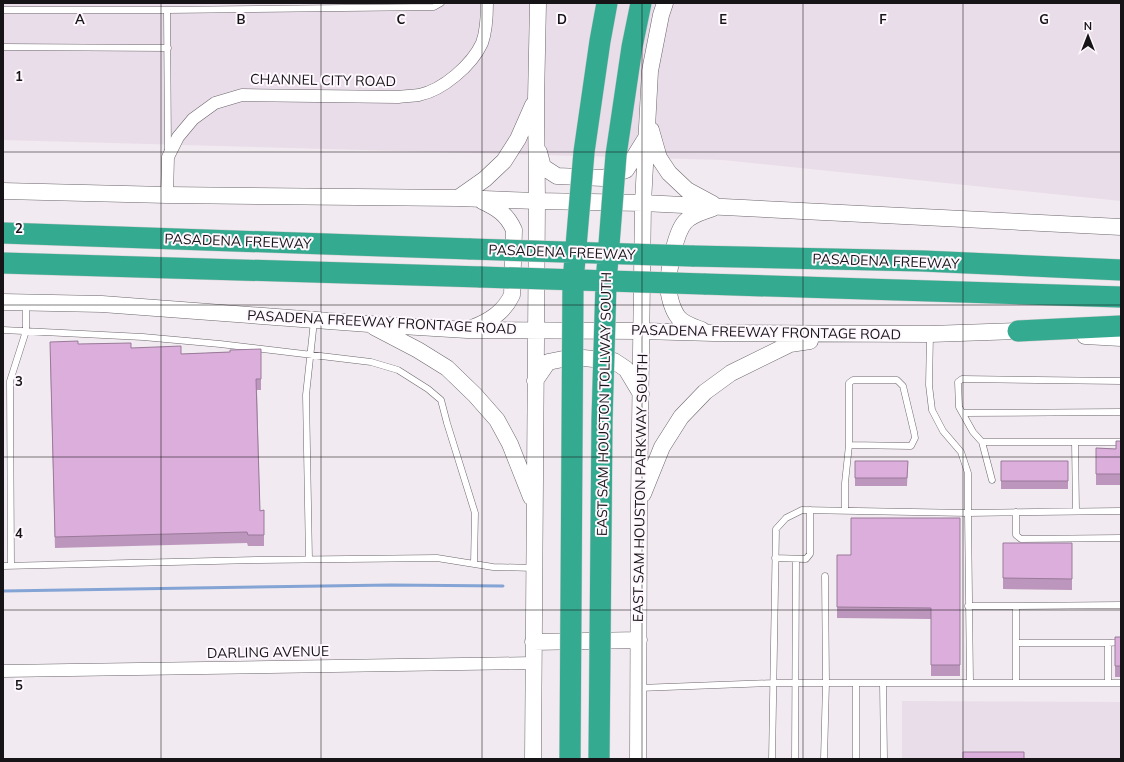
<svg xmlns="http://www.w3.org/2000/svg" width="1124" height="762" font-family="Mulish,sans-serif">
<rect width="100%" height="100%" fill="#f1eaf0"/>
<path fill="#e9dde9" d="M3,3h1118v198l-398,-41 -720,-20z
M902,701l219,1v57h-219z"/>
<g fill="none" stroke-linecap="round" stroke-linejoin="round">
<path stroke="#84a4d5" stroke-width="3" d="M3,591l388,-6 112,1"/>
<defs>
<path id="lane" d="M3,10h164
M3,47l165,1
M168,152l-1,-142 267,-3 7,-4
M3,330l140,7 77,7 151,18 27,8 30,19 13,11 6,23 28,90 -1,51
M930,335l-1,50 3,25 11,21 18,21 7,21v40l153,-2
M963,413l158,-1
M982,442l10,38
M1075,442h46
M845,511v-28l4,-38v-62l4,-3h44l6,6 11,46 1,6 -4,8 -62,-1
M1076,511l-1,-69h-93l-9,-10 -14,-25 -1,-25 4,-3 159,2
M1016,512v23l5,4 100,-1
M775,558l31,1 4,-5v-44
M309,559l-3,-164 8,-74
M3,566l256,-6 178,-2 56,9 41,1
M11,566l-1,-185 16,-50v-27
M968,606h48
M1016,643h92
M856,683v76
M883,683l1,76
M1016,683v-77l105,-1
M1108,683v-40l13,-1
M639,688l134,-5h348
M772,759l4,-230 10,-11 16,-8 166,3 2,170
M795,759l1,-200
M824,759l2,-76 -1,-107"/>
<path id="street" d="M167,195l1,-38 10,-20 15,-18 22,-16 27,-8 156,2c7,-1 14,-1 21,-2 24,-5 53,-30 63,-52 4,-11 5,-29 5,-40
M3,671l530,-8"/>
<path id="secondary" d="M651,130l8,28 10,15 18,17 26,14
M539,152l4,15 14,9 46,2 23,-8 20,-32
M3,191l164,4 291,3 79,3 106,2 478,24
M458,198l27,-19 19,-18 14,-22 15,-34
M3,302l99,2 267,20 98,6 175,1 71,2 217,1 88,-3 12,1
M374,327l44,23 29,18 28,27 22,25 13,24 21,53
M472,328c18,-7 32,-16 40,-33l2,-65c-7,-16 -17,-22 -32,-29
M702,330c-8,-3 -19,-6 -24,-13 -6,-8 -10,-23 -10,-33 1,-15 7,-51 17,-62 7,-8 18,-10 28,-14
M1085,336l36,2
M535,381l13,-19 25,-5 41,4 12,8 15,25
M643,494l19,-47 19,-30 24,-25 26,-19 59,-29 20,-3
M533,642l106,-2
M533,759l4,-558 -1,-101 2,-97
M638,759l1,-256 4,-300 7,-132 11,-56 4,-12"/>
<path id="highway" d="M3,233l468,16
M692,256l231,5 198,9
M3,263l478,14
M704,284l417,13
M1018,331l103,-5"/>
</defs>
<use href="#lane" stroke="#6c676c" stroke-width="7"/>
<use href="#street" stroke="#6c676c" stroke-width="13"/>
<use href="#secondary" stroke="#6c676c" stroke-width="17"/>
<use href="#highway" stroke="#cccbcc" stroke-width="22"/>
<use href="#lane" stroke="#fff" stroke-width="6"/>
<use href="#street" stroke="#fff" stroke-width="12"/>
<use href="#secondary" stroke="#fff" stroke-width="16"/>
<use href="#highway" stroke="#34aa90" stroke-width="21"/>
<defs>
<path id="highway-bridge" d="M471,249l221,7
M481,277l223,7
M570,759l3,-477 11,-130 16,-111 7,-38
M599,759l3,-339 4,-137 10,-128 16,-108 9,-44"/>
</defs>
<use href="#highway-bridge" stroke="#cccbcc" stroke-width="22" stroke-linecap="butt"/>
<use href="#highway-bridge" stroke="#34aa90" stroke-width="21"/>
</g>
<path fill="#bc96bc" d="M78,344l53,4 50,6 49,-2 31,27v11h-4l3,121 4,-1v36h-16l-1,-3 -192,5 -5,-195z
M1121,441v44h-25v-37l20,1z
M855,461h53l-1,25h-52z
M1001,461h67v28h-67z
M960,518v158h-29v-57l-94,-1v-63h14z
M1003,543h69v47l-69,-1z
M1115,637h6v40h-6z"/>
<path fill="#dbaedb" stroke="#997a99" d="M78,341v3l53,-1v5l50,-2v8l49,-2v-2l31,-1v30h-5l4,132 4,-1v25h-16l-1,-3 -192,5 -5,-195z
M1116,441h5v33h-25v-26l20,1z
M855,461h53l-1,17h-52z
M1001,461h67v20h-67z
M851,518h109v147h-29v-57l-94,-1v-52h14z
M1003,543h69v36l-69,-1z
M1115,637h6v29h-6z
M963,752h61v7h-61z"/>
<path fill="none" stroke="#161416" stroke-width="1" stroke-opacity="0.55" d="M161,3v756M321,3v756M482,3v756M642,3v756M803,3v756M963,3v756M3,152h1118M3,305h1118M3,457h1118M3,610h1118"/>
<g text-anchor="middle" dominant-baseline="central" stroke-width="4" stroke-linejoin="round" paint-order="stroke">
<g font-size="14" fill="#161416" stroke="#fef8fe">
<text transform="translate(323 80) rotate(1)">CHANNEL CITY ROAD</text>
<text transform="translate(238 241) rotate(2)">PASADENA FREEWAY</text>
<text transform="translate(562 252) rotate(2)">PASADENA FREEWAY</text>
<text transform="translate(886 261) rotate(2)">PASADENA FREEWAY</text>
<text transform="translate(382 322) rotate(3)">PASADENA FREEWAY FRONTAGE ROAD</text>
<text transform="translate(766 332) rotate(1)">PASADENA FREEWAY FRONTAGE ROAD</text>
<text transform="translate(604 404) rotate(-89)">EAST SAM HOUSTON TOLLWAY SOUTH</text>
<text transform="translate(640 488) rotate(-89)">EAST SAM HOUSTON PARKWAY SOUTH</text>
<text transform="translate(268 652) rotate(-1)">DARLING AVENUE</text>
</g>
</g>
<g font-size="13" text-anchor="middle" font-weight="bold" fill="#161416" stroke="#fef8fe" stroke-width="4" stroke-linejoin="round" paint-order="stroke">
<text x="80" y="24">A</text>
<text x="241" y="24">B</text>
<text x="401" y="24">C</text>
<text x="562" y="24">D</text>
<text x="723" y="24">E</text>
<text x="883" y="24">F</text>
<text x="1044" y="24">G</text>
<text x="19" y="81">1</text>
<text x="19" y="233">2</text>
<text x="19" y="386">3</text>
<text x="19" y="538">4</text>
<text x="19" y="690">5</text>
</g>
<rect width="1124" height="762" fill="none" stroke="#161416" stroke-width="8"/>
<g transform="translate(1088 36)" stroke="#fef8fe" stroke-width="3" paint-order="stroke">
<path d="M0-3L7 15L0 10L-7 15Z" fill="#161416"/>
<text y="-6" font-size="11" font-weight="bold" text-anchor="middle" fill="#161416">N</text>
</g>
</svg>
